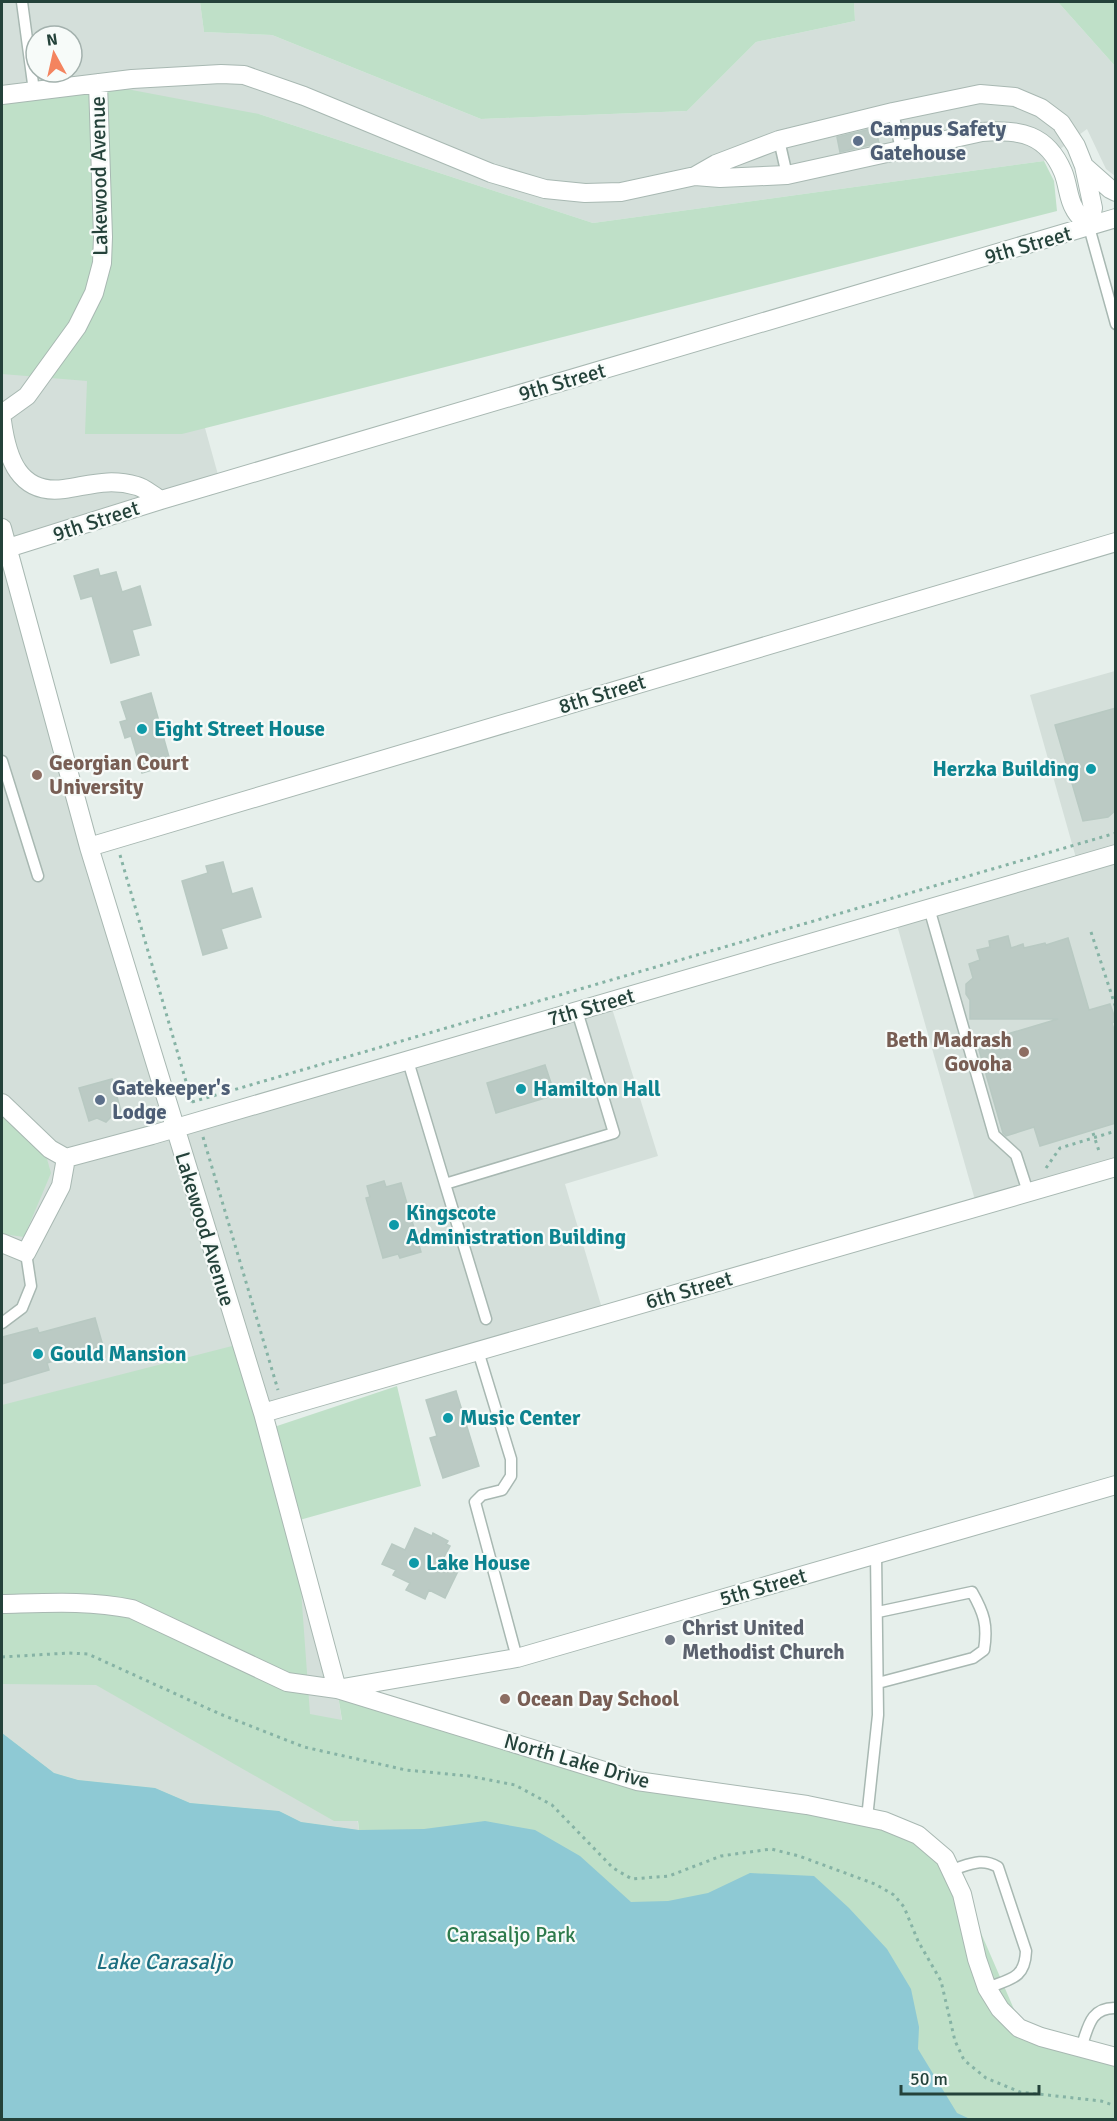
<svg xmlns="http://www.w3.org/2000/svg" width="1117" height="2121" font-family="Signika,sans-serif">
<rect width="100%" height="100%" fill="#e6efeb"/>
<path fill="#d4dfda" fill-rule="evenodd" d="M2,2h198l4,30 68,3 209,84 206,-8 69,-69 99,-21 -1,-19h204l57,64v110l-9,-7 -19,-40 -43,32 -451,62 -334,-109 -100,149 63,226 -213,59 165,581 436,-127 48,154 -93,28 39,131 -341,99 74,275 22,141 -58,-8 -22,-11 -89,-8 -35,-15 -77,-8 -24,-7 -52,-40zM36,36h36v36h-36z
M1115,671v496l-138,40 -82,-289 183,-53 -48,-170z"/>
<path fill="#bfe0c8" d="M200,2h654l1,19 -99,21 -69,69 -206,8 -209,-84 -68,-3z
M1058,2h57v64z
M116,87l143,27 334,109 451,-62 10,20 3,30 -875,223h-97l2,-53 -85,-7v-276z
M2,1114l45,45 4,14 -27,64 -22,-3z
M236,1345l26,86 135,-45 24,100 -125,35 14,193 32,6 -5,-31 284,88 263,44 68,45 71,164 92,27v62h-1113v-386l52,40 24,7 77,8 35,15 89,8 22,11 58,8 -1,-9h-24l-238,-136 -94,-1v-279z"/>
<path fill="#8ec9d4" d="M2,1733l52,40 24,7 77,8 35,15 89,8 22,11 58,8 65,-1 61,-8 50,9 45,26 51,46 37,-1 40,-8 42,-20 64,3 35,32 38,41 24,40 8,38 -1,22 39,64 13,6h-968z"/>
<path fill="#bbcac4" stroke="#b8c9c2" stroke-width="1.5" d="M875,128l4,15 -39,9 -3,-15z
M98,569l2,7 16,-4 6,20 18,-6 11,39 -19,5 7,25 -28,8 -19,-67 -11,3 -7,-23z
M151,693l20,71 -29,9 -11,-37 -6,2 -5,-16 7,-2 -6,-18z
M1116,708v102l-8,7 -25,4 -28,-96z
M223,862l9,32 20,-6 9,29 -40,12 6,19 -24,7 -21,-74 26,-8 -2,-7z
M1008,936l3,12 12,-4 1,4 21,-5 1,2 22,-7 21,72 21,-6 6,17 -4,2 4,13v87l-76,23 -6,-19 -28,9 -3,-3 -26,-90 81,-24h-88v-19l-4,-6v-10l7,-6 -4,-14 11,-4 -3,-10 13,-3 -1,-6z
M545,1065l10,30 -59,18 -9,-30z
M112,1079l9,32 -7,3 -8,8 -9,-4 -8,3 -10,-33z
M384,1181l2,6 15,-4 20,69 -21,6 -2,-4 -15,4 -17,-60 4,-1 -3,-11z
M95,1318l8,28 -56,17 2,7 -47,14v-47l35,-9 2,5z
M456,1391l23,75 -36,12 -13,-40 7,-2 -11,-36z
M415,1528l17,8 1,-3 15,8 -2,3 4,2 -8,15 17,8 -14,29 -16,-8 -4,9 -19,-9 4,-7 -17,-8 3,-5 -14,-6 10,-20 13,6z"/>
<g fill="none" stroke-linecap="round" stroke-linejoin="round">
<defs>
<path id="lane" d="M22,2l12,89
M893,112l8,38
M779,140l8,35
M1089,227l27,97
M2,761l36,115
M929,908l65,227 22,20 12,37
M408,1061l37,123
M486,1319l-41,-135 169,-51 -37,-122
M2,1323l20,-15 9,-22 -5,-33
M478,1351l33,108v17l-9,14 -20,5 -7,7 42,156
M878,1683l95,-25 11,-8c4,-25 0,-37 -12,-58l-94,20
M867,1818l11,-103 -2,-161
M951,1870c18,-5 30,-13 47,-3l28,84c-1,28 -16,28 -39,37
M1081,2048c7,-20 9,-41 35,-40"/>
<path id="street" d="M2,95l130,-16 89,-5 23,1 60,21 187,77 54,16 40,4 36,-1 74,-16
M1084,166l9,42 -4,19
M1089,227c-5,-6 -12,-12 -15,-19 -6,-10 -6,-24 -11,-36 -16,-38 -43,-43 -81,-40l-195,43 -67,3 -25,-2 21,-12 63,-24 114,-28 87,-18 35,3 26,11 20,15 15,23 8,20 26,23 6,3
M2,414l25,-18 50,-69 17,-34 8,-30 1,-26 -5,-154
M2,421c5,37 17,74 62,68 27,-4 45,-11 73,-3 8,2 16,10 24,14
M2,528l87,319 174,566 74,276 180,-31 599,-173
M8,548l153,-48 955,-282
M89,847l1027,-305
M2,1103l48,46 16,9 -5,28 -35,67 -24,-10
M66,1158l86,-23 964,-281
M263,1413l853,-246
M2,1604c43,-1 87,-4 130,5l155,73 50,7 300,92 170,24 77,16 34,14 27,23 17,36 15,65 10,29 13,21 19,19 22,9 75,20"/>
</defs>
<use href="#lane" stroke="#a8b8b2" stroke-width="13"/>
<use href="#street" stroke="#a8b8b2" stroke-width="20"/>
<path stroke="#86b3a5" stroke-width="3" stroke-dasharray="3 4.5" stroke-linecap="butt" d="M120,855l72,247
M1091,932l25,76
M192,1102l924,-269
M1093,1133l7,21
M203,1137l75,253
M1046,1168l14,-20 56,-17
M2,1657l67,-4 19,1 132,60 84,33 102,23 63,6 46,9 37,20 61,63 19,11 37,-3 52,-20 50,-7 28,7 76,28 19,11 10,12 14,34 23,40 14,60 9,19 22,18 34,14 81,9 15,5"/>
<use href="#lane" stroke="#fff" stroke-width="10"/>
<use href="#street" stroke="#fff" stroke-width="18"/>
</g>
<g fill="#5c6f8a" stroke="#f7fbf9" stroke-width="2">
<circle cx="858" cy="141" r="6"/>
<circle cx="100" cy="1100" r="6"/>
</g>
<g fill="#0f9aa8" stroke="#f7fbf9" stroke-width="2">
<circle cx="142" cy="729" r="6"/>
<circle cx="1091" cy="769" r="6"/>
<circle cx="521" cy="1089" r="6"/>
<circle cx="394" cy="1225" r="6"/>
<circle cx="38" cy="1354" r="6"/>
<circle cx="448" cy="1418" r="6"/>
<circle cx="414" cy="1563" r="6"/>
</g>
<g fill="#8d6e63" stroke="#f7fbf9" stroke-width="2">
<circle cx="37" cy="775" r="6"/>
<circle cx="1024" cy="1052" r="6"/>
<circle cx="505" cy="1699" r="6"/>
</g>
<circle fill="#6b7280" stroke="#f7fbf9" stroke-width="2" cx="670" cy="1640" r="6"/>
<g text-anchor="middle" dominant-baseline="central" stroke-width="4.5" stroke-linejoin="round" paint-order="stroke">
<g font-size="21" font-weight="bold" fill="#4e5e75" stroke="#f7fbf9" text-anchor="start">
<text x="870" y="129">Campus Safety<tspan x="870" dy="24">Gatehouse</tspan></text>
<text x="112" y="1088">Gatekeeper's<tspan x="112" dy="24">Lodge</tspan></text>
</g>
<g font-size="21" fill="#24423a" stroke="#f7fbf9">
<text transform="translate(99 176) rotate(-91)">Lakewood Avenue</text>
<text transform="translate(1028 245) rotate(-16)">9th Street</text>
<text transform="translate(562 382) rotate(-16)">9th Street</text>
<text transform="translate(96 521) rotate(-18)">9th Street</text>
<text transform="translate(602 694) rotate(-17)">8th Street</text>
<text transform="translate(591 1007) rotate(-16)">7th Street</text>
<text transform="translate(205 1229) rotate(73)">Lakewood Avenue</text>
<text transform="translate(689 1290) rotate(-16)">6th Street</text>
<text transform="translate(763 1587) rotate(-16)">5th Street</text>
<text transform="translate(577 1761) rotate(16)">North Lake Drive</text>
</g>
<g font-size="21" font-weight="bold" fill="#0d838f" stroke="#f7fbf9" text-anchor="start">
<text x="154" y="729">Eight Street House</text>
<text x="1079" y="769" text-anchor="end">Herzka Building</text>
<text x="533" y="1089">Hamilton Hall</text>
<text x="406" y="1213">Kingscote<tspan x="406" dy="24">Administration Building</tspan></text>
<text x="50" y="1354">Gould Mansion</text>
<text x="460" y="1418">Music Center</text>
<text x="426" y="1563">Lake House</text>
</g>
<g font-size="21" font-weight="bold" fill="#785e54" stroke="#f7fbf9" text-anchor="start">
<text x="49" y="763">Georgian Court<tspan x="49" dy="24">University</tspan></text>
<text x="1012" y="1040" text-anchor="end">Beth Madrash<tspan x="1012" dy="24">Govoha</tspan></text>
<text x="517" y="1699">Ocean Day School</text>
</g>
<g font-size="21" font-weight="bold" fill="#5b616d" stroke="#f7fbf9" text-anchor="start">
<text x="682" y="1628">Christ United<tspan x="682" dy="24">Methodist Church</tspan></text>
</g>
<g font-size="21" fill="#2d7a4b" stroke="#f7fbf9">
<text x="511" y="1935">Carasaljo Park</text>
</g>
<g font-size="22" font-style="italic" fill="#1c6f80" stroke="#f7fbf9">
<text x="164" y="1961">Lake Carasaljo</text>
</g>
</g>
<rect width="1117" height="2121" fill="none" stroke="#24423a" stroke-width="6"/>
<g transform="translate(54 54) rotate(352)"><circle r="28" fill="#f7fbf9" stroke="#a3b1ad" stroke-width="1.5"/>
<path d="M0-4.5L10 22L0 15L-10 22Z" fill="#f4845f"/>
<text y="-9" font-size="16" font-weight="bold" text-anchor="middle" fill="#24423a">N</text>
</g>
<path d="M901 2085v9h138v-9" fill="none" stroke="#24423a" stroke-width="3"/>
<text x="910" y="2085" font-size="18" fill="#24423a" stroke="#f7fbf9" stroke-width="4.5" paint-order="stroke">50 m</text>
</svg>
